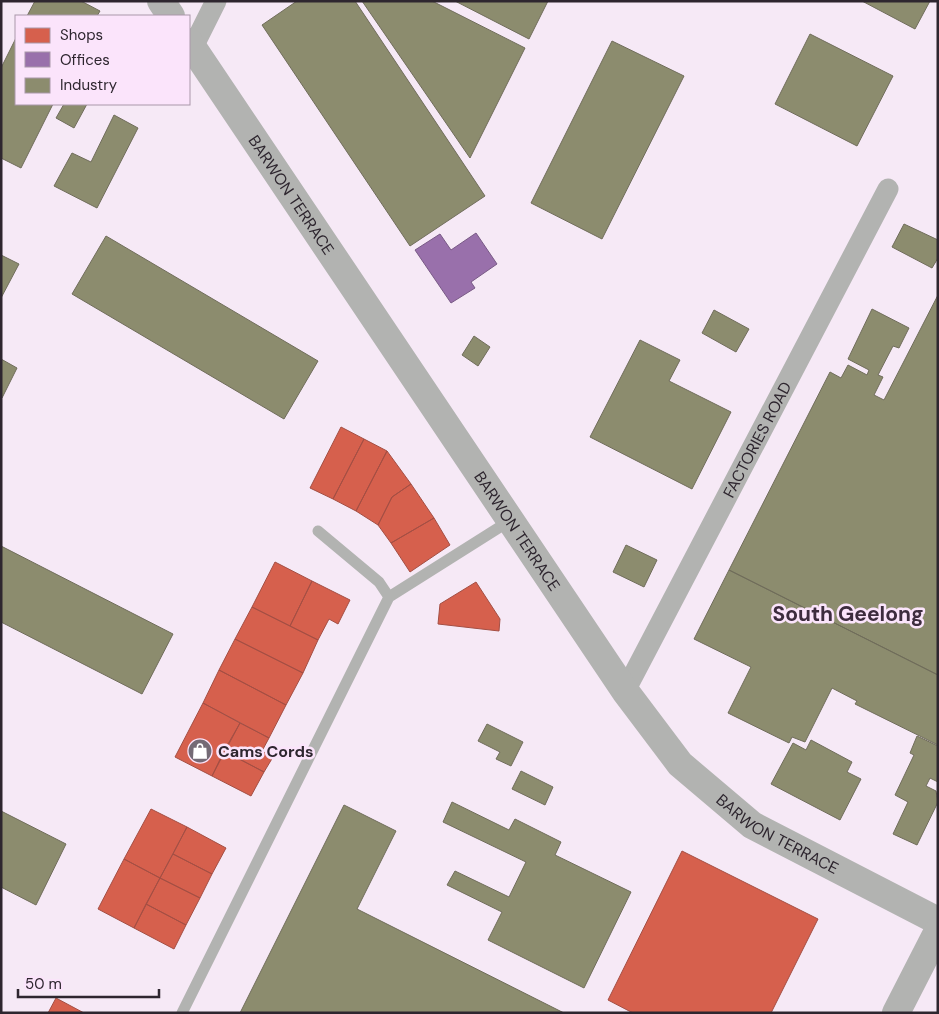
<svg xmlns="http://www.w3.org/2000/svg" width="939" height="1014" font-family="'DM Sans',sans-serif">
<rect width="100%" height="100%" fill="#f6e9f6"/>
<path fill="#d6604d" stroke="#a44f44" d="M341,427l23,12 -31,60 -23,-11z
M364,439l23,12 -31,60 -23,-12z
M387,451l24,33 -19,13 -14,28 -22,-14z
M411,484l23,34 -43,25 -13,-18 14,-28z
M434,518l16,27 -40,27 -19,-29z
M275,562l37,19 -22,45 -38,-19z
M312,581l38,19 -12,24 -9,-5 -11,21 -28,-14z
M476,582l24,37 -1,12 -61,-7 2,-20z
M252,607l66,33 -15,33 -68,-34z
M235,639l68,34 -17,32 -67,-35z
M219,670l67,35 -17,33 -66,-35z
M203,703l37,20 -28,53 -37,-19z
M240,723l29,15 -7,13 11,6 -9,15 -40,-21z
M224,751l40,21 -13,24 -39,-20z
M151,809l36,18 -27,51 -36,-19z
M187,827l39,21 -14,26 -39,-20z
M682,851l136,68 -47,94h-138l-25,-13z
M173,854l39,20 -12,24 -40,-20z
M124,859l36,19 -26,50 -36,-19z
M160,878l40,20 -14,27 -40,-21z
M146,904l40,21 -12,24 -40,-21z
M56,998l28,15h-36z"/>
<path fill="#9970ab" stroke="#795a86" d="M476,233l21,31 -26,18 4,6 -24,15 -36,-53 25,-16 11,16z"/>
<path fill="#8c8c6e" stroke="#706d5b" d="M35,1h46l19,10 -3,5h-70z
M297,1h58l130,195 -75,50 -148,-221z
M362,1h70l93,47 -55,110z
M455,1h93l-19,38z
M862,1h68l-15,28z
M810,34l83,42 -36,70 -82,-42z
M16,38v66h37l-32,64 -20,-10v-90z
M612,41l72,35 -82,163 -71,-36z
M64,104h23l-13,24 -18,-10z
M114,115l24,13 -41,80 -43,-22 18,-33 19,9z
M904,224l34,16v18l-6,10 -40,-21z
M106,236l212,125 -34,58 -212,-125z
M1,255l18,9 -18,34z
M938,295v380l-209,-105 101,-198 11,6 7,-13 19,10 2,-5 -21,-11 24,-50 37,19 -10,20 -6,-2 -15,29 5,2 -9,18 10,5z
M714,310l35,19 -13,23 -34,-19z
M474,336l16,11 -12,19 -16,-11z
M640,340l40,20 -11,21 62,31 -39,77 -102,-52z
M1,359l16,9 -15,30 -1,-1z
M626,545l31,15 -13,27 -31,-15z
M1,546l172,88 -31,60 -141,-72z
M729,570l209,105v70l-83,-41 2,-3 -25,-13 -27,54 -13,-5 -3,6 -61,-30 23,-46 -57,-28z
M487,724l36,18 -12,24 -15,-7 4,-7 -22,-11z
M917,736l21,10v36l-8,-4 -4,8 10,5 2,11 -21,43 -24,-11 15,-32 -13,-7 19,-40 -4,-2z
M811,740l41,22 -5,10 14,7 -21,41 -69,-36 22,-41 13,7z
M521,771l32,16 -8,18 -33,-16z
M452,802l57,28 6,-11 46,23 -6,13 76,37 -47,96 -96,-48 14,-28 -55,-27 8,-14 54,26 17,-35 -83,-40z
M344,805l52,26 -39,78 207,104h-324z
M1,811l65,33 -30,61 -35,-18z"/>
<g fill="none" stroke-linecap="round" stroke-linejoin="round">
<path stroke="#b2b3b1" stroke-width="11" d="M389,597l122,-77
M182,1013l207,-416 -10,-15 -61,-51"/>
<g stroke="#b2b3b1" stroke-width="21">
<path d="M193,47l23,-46"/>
<path id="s1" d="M625,691l263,-502"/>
</g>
<g stroke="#b2b3b1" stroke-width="28">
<path d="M161,1l10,15"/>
<path id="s2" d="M189,42l436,649 55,73 72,61 186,96"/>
<path d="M896,1013l42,-82"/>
</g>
</g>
<defs>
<symbol id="shop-disc" viewBox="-11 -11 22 22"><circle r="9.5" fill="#746a75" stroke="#fbe4fb"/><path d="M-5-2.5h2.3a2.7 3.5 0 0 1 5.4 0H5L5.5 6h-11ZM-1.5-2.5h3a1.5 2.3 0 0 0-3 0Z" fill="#fff"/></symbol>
</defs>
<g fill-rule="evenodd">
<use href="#shop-disc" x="186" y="737" width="28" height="28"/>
</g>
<g text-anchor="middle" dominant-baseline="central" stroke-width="5" stroke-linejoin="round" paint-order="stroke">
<g font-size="16" fill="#2e262f" stroke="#fbe4fb">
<text stroke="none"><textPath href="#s2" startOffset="184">BARWON TERRACE</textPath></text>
<text stroke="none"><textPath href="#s1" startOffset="284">FACTORIES ROAD</textPath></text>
<text stroke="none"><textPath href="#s2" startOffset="589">BARWON TERRACE</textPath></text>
<text stroke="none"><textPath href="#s2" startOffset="994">BARWON TERRACE</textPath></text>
</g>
<g font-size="16" font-weight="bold" fill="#2e262f" stroke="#fbe4fb" text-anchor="start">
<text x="218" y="751">Cams Cords</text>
</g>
<g font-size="21" font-weight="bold" fill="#3d2c3e" stroke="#fbe4fb">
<text x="848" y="614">South Geelong</text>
</g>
</g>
<rect width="939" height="1014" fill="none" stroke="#2e262f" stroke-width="5"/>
<rect x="15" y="15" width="175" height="90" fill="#fbe4fb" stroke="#a998a9"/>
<rect x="25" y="28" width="25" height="15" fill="#d6604d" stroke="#a998a9"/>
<text x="60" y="40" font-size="15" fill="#2e262f">Shops</text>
<rect x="25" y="52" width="25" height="15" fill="#9970ab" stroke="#a998a9"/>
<text x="60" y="65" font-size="15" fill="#2e262f">Offices</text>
<rect x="25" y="78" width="25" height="15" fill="#8c8c6e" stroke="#a998a9"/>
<text x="60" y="90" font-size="15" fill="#2e262f">Industry</text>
<path d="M18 989v8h141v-8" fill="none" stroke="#2e262f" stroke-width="2.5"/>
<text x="25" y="989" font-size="15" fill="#2e262f" stroke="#fbe4fb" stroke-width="4" paint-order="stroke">50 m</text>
</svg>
